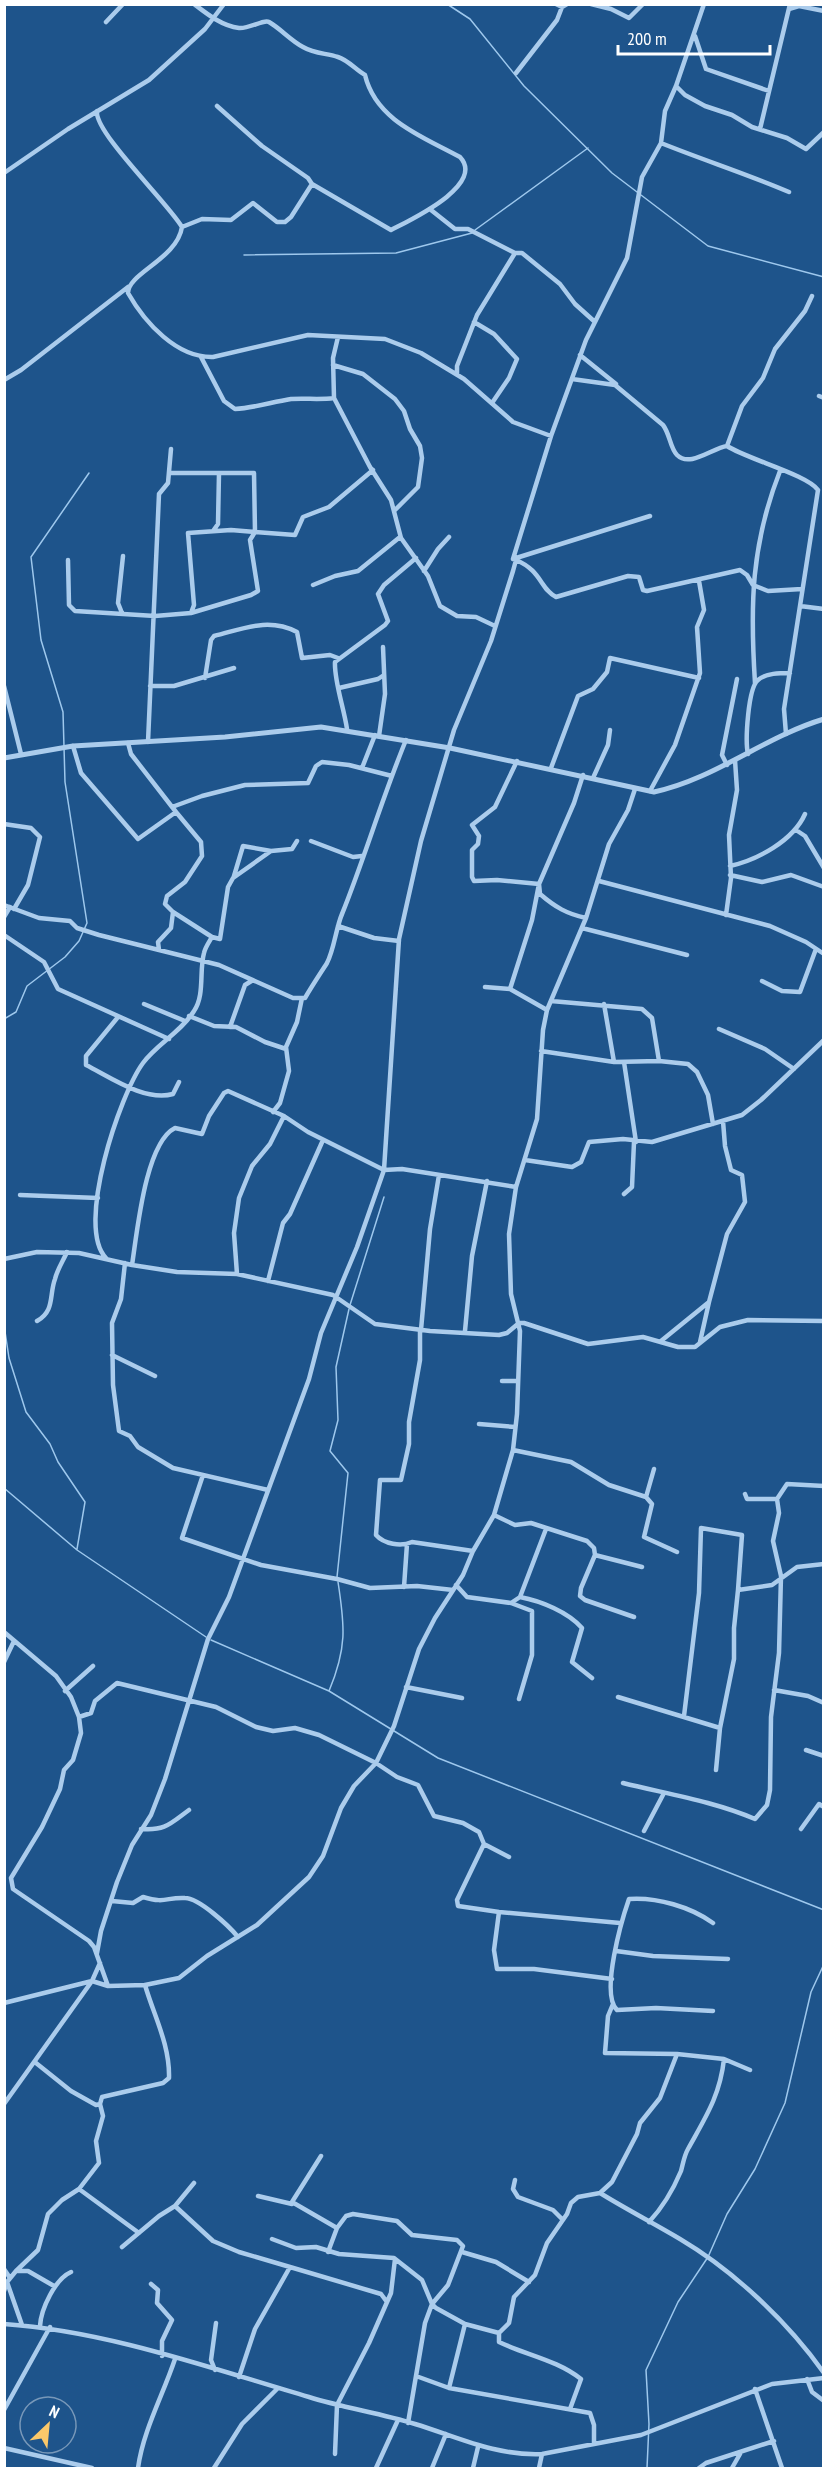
<svg xmlns="http://www.w3.org/2000/svg" width="828" height="2473" font-family="'PT Sans Narrow',sans-serif">
<rect width="100%" height="100%" fill="#1e548b"/>
<g fill="none" stroke-linecap="round" stroke-linejoin="round">
<path stroke="#9ec8ed" stroke-width="1.5" d="M447,4l23,15 54,67 88,87 25,19
M641,195l67,51 116,31
M475,230l113,-82
M244,255l152,-2 76,-20
M4,1019l12,-7 11,-26 38,-29 14,-16 8,-18 -22,-141 -2,-70 -22,-72 -10,-83 58,-84
M350,1305l34,-108
M4,1325l5,33 17,54 24,32 8,18 27,40 -8,47
M4,1488l73,62 129,87
M337,1577l11,-104 -18,-22 8,-31 -2,-53 13,-58
M211,1640l118,51 109,67 386,152
M329,1691c18,-43 16,-64 9,-109
M647,2468l2,-44 -3,-54 32,-68 30,-45 19,-43 28,-45 30,-66 26,-111 13,-28"/>
<path stroke="#abccec" stroke-width="4.5" d="M194,4c13,10 28,22 45,24 10,1 25,-9 30,-6 12,7 21,18 34,25 12,7 23,6 35,10 10,3 18,13 27,18 11,46 59,62 95,82 26,28 -50,63 -69,73l-79,-46
M556,4l6,3 5,-3
M591,4l20,5 18,9 14,-14
M789,9l10,-3 25,5
M106,22l17,-18
M695,36l11,33 63,22
M516,73l41,-53 5,-13
M676,86l9,9 20,11 27,9 20,12 35,11 19,11 18,-17
M97,111c-3,21 71,92 85,116 -5,32 -54,46 -54,66 17,30 49,65 85,64l95,-22 77,4 36,14 43,26 49,43 38,14
M760,129l30,-125
M661,143c42,17 86,31 128,49
M4,173l64,-44 81,-49 56,-51 19,-25
M431,210l24,19h13l47,24 -38,62 -20,51v8
M182,227l20,-8 29,1 22,-17 24,19h8l6,-5 21,-33 -4,-6 -46,-32 -45,-40
M515,253h7l38,31 15,20 20,18
M474,322l20,12 23,25 -8,19 -17,25
M338,337l-5,21 1,40 36,69 21,33 10,38 27,38 12,30 17,10 19,1 19,9
M580,355l36,29
M201,357l23,44 11,8c19,-1 37,-7 56,-10 15,-1 29,1 43,-1
M333,365l30,9 32,25 9,12 6,18 10,17 2,12 -4,29 -24,24
M572,379l43,6 48,40c7,9 7,23 14,30 13,13 35,-7 50,-9
M4,380l17,-10 107,-83
M819,396l5,2
M169,473h85l1,59 -24,-2 -43,3 6,72 -3,8
M213,531l5,-7 1,-51
M513,559l137,-43
M68,560l1,45 6,6 80,5 36,-3 60,-18 7,-4 -8,-51 5,-8 40,3 8,-18 26,-10 44,-37
M516,560c26,11 24,29 40,37l72,-21 11,1 4,13 4,1 93,-21 7,5 6,10 15,6 34,-2
M424,571l14,-22 11,-12
M313,585l22,-9 23,-5 42,-34
M800,606l24,3
M122,613l-4,-10 5,-47
M205,678l6,-38 3,-4c29,-7 54,-19 83,-4l5,26 28,-3 8,3
M755,683c-5,-78 -4,-138 25,-212
M4,686l17,68
M150,686h24l60,-18
M339,688l39,-9 6,-4
M347,729c-3,-21 -13,-48 -12,-67l50,-37 3,-4 -10,-27 6,-9 32,-27
M786,734l-2,-25 34,-219c-10,-15 -71,-31 -91,-44l15,-40 21,-28 12,-29 30,-38 7,-15
M379,736l6,-42 -2,-47
M148,742l11,-248 9,-11 3,-34
M73,746l8,27 57,66 38,-27 -45,-58 -3,-11
M748,754c-3,-13 0,-66 10,-74 8,-7 22,-7 32,-7
M517,761l-22,46 -23,18 7,11 -1,8 -6,6v27l2,4 23,-1 42,4 1,10c15,13 27,20 46,24
M727,765l-5,-10 15,-76
M362,768l13,-33
M551,768l27,-72 15,-7 14,-17 3,-14 89,20
M593,778l15,-33 2,-15
M650,791l25,-46 25,-72 -3,-46 7,-17 -5,-29
M172,807l30,-11 43,-11 63,-2 8,-17 6,-4 27,3 43,11
M176,812l25,30 1,14 -17,26 -18,14 -2,8 8,8 39,25
M4,824l27,4 9,9 -12,48 -14,24
M796,830l9,6 19,32
M311,841l42,16 9,-1
M730,866c27,-6 63,-25 75,-52
M730,875l32,7 29,-7 33,12
M234,876l9,-30 28,5
M599,881l171,45 36,16 18,12
M4,905l35,13 31,3 7,7 22,7 120,30 74,33h12c7,-12 15,-24 22,-35 7,-13 9,-35 15,-49 23,-57 40,-116 64,-174
M726,915l5,-37 -2,-43 8,-45 -2,-30
M4,917l6,-10
M338,926l36,12 25,3
M582,928l105,27
M4,935l40,27 14,27 111,50
M159,950l-1,-8 13,-14 2,-16
M762,981l20,10 18,1 16,-43
M485,987l25,2
M551,1001l91,8 10,9 7,43
M144,1004l41,17
M604,1004l10,58
M547,1010l-37,-21 22,-69 7,-36 35,-81 9,-28
M189,1016l25,10 22,1 29,15 21,7
M118,1017l-32,39v9c24,12 59,37 87,29l6,-12
M230,1027l15,-42 8,-5
M719,1029l46,20 29,20
M541,1051l73,11 45,-1 29,3 9,8 11,23 5,29
M624,1062l12,80
M273,1112l7,-9 9,-32 -3,-24 11,-25 5,-24
M525,1160l47,7 9,-5 8,-20 34,-3 29,3 90,-27 19,-15 63,-60
M624,1194l8,-7 2,-45
M20,1195l78,3
M106,1258c-31,-31 14,-164 37,-195 14,-19 38,-31 51,-52 11,-16 5,-40 10,-58 1,-5 5,-11 8,-16l8,2 8,-52 5,-9 38,-27 21,-2 5,-8
M4,1259l33,-7 42,1 53,12 45,7 60,2 96,21 42,29 55,7 69,4 8,-2 12,-10h5l64,21 55,-7 35,10h17l25,-20 28,-7 76,1
M125,1263l-4,36 -9,24 1,62 6,46 11,5 8,11 35,21 95,22
M132,1265c5,-31 13,-122 43,-137l27,6 7,-18 15,-23 4,-2 56,25 24,16 76,38 18,-1 114,18
M237,1274l-3,-41 5,-35 13,-32 18,-22 14,-28
M268,1281l15,-58 7,-9 33,-74
M709,1302l18,-68 18,-32 -3,-27 -11,-5 -6,-24 -2,-25
M37,1321c18,-10 12,-26 18,-42 2,-9 8,-18 12,-27
M420,1330v30l-11,62v22l-8,36h-21l-4,55c8,9 25,12 36,7l61,9
M421,1330l9,-101 9,-54
M465,1331l7,-75 15,-75
M661,1341l48,-39 -9,40
M112,1355l43,21
M502,1381h16
M479,1424l36,3
M513,1450l58,12 38,23 37,12 8,-28
M203,1475l-21,63 79,27 76,14 33,9 47,-2 36,4
M646,1497l6,7 -8,33 33,15
M777,1499l10,-15 37,2
M494,1515l21,10 16,-2 56,18 7,7 1,7 -14,33 -1,8 5,4 49,17
M595,1555l47,12
M456,1585l11,12 44,6 21,8v44l-13,44
M404,1587l3,-43
M520,1597l26,-68
M511,1603l9,-6c21,4 48,15 62,31l-10,34 20,16
M4,1632l52,44 15,21 8,20 2,16 -8,27 -9,10 -4,19 -18,38 -31,51 2,11 76,52 5,6 14,39
M4,1662l10,-21
M406,1687l56,11
M774,1690l34,6 16,7
M65,1691l28,-25
M618,1697l102,31
M684,1716l15,-123 2,-65 41,7 -4,55
M79,1717l12,-4 4,-12 22,-18 99,24 40,20 17,4 22,-3 24,7 57,28 21,14 21,8 16,31 29,7 16,9 5,12 25,13
M806,1750l18,6
M716,1770l4,-42 14,-69v-31l4,-38 34,-5 25,-18 27,-3
M623,1783c44,11 90,18 132,36l12,-14 3,-15 1,-73 8,-64 2,-77 -8,-35 6,-28 -2,-14h-30l-2,-5
M141,1829c24,2 29,-5 48,-19
M801,1829l18,-25 5,3
M644,1831l20,-38
M484,1844l-27,56 1,6 41,6 121,11
M112,1901l21,2 10,-6c23,7 23,0 42,1 14,0 44,28 53,39
M499,1912l-5,38 3,19h37l78,10
M616,1951l37,5 75,3
M97,1953l4,-22 16,-49 15,-37 19,-30 14,-36 43,-140 21,-42 80,-218 12,-46 36,-86 27,-77 15,-231 22,-98 33,-111 37,-89 22,-70 3,-11 -3,-1 38,-123 35,-96 41,-82 15,-81 19,-34 4,-32 11,-25 28,-82
M4,2003l88,-22 16,5 37,-1 34,-7 28,-22 50,-31 52,-48 14,-21 18,-48 13,-22 22,-23 18,-37 25,-77 16,-31 28,-43 10,-24 21,-36 19,-65 4,-36 3,-83 -9,-37 -2,-60 7,-47 21,-68 6,-89 4,-20 39,-92 23,-74 19,-34 7,-21
M613,2004l-5,12 -3,37 72,1
M713,2011l-57,-3 -39,2c-17,-16 5,-91 12,-111 28,-2 62,8 84,24
M36,2063l35,28 25,14 4,-1
M4,2104l88,-123 8,-18
M321,2156l-29,46 45,26 -9,24
M515,2180l-2,9 5,8 35,13 10,10
M194,2183l-19,23 38,35 26,11 51,15
M79,2189l20,-26 -3,-22 7,-25 -3,-12 2,-7 61,-14 6,-5c1,-33 -15,-62 -24,-93
M600,2193c26,16 53,30 80,46 54,32 107,82 144,134
M258,2196l34,8
M649,2222c14,-15 24,-32 32,-51 2,-7 3,-15 7,-22 17,-31 32,-53 36,-90
M337,2228l9,-12 7,-2 44,7 15,14 45,5 6,6 -15,39 -16,19 -7,19 -17,100
M272,2239l24,9 20,-1 23,7 55,4 28,22 10,24 4,4 29,16 34,9 10,-10 5,-26 21,-22 12,-32 20,-29 4,-11 7,-6 22,-4 12,-11 25,-48 3,-11 20,-25 17,-44 47,5 26,11
M122,2247l37,-31 16,-10
M462,2252l34,10 33,20
M4,2269l6,9
M7,2282l15,43
M151,2284l7,6 -1,13 15,17 -10,21v15
M54,2286l-26,-15h-12l22,-21 10,-36 14,-14 17,-11 60,44
M4,2291l3,-9 9,-11
M4,2324c103,7 206,44 305,73 35,11 71,16 106,27 43,13 80,32 127,30l99,-19 131,-51 52,-6
M40,2326c1,-17 15,-47 31,-54
M499,2333v9c27,13 58,18 82,37l-11,30
M215,2370l-4,-10 5,-37
M416,2376l33,12 141,25 4,12v19
M239,2377l16,-48 35,-62 91,27 6,8
M807,2379l5,13 12,9
M449,2388l16,-64
M755,2389l27,79
M4,2410l46,-83
M4,2448l88,20
M335,2454l2,-49 32,-62 22,-50 4,-34
M138,2468c5,-37 25,-73 37,-109
M214,2468l28,-44 36,-36
M376,2468l22,-48
M432,2468l14,-34
M473,2468l5,-21
M539,2468l3,-14
M699,2468l7,-5 68,-22
M732,2468l8,-14"/>
<path stroke="#abccec" stroke-width="5" d="M4,758l69,-12 152,-9 96,-10 129,21 204,44c61,-13 110,-55 170,-73"/>
</g>
<rect width="828" height="2473" fill="none" stroke="#ffffff" stroke-width="12"/>
<g transform="translate(48 2425) rotate(26)"><circle r="28" fill="#1e548b" stroke="#7898b9" stroke-width="1.5"/>
<path d="M0-4.5L10 22L0 15L-10 22Z" fill="#fac86a"/>
<text y="-9" font-size="16" font-weight="bold" text-anchor="middle" fill="#ffffff">N</text>
</g>
<path d="M618 45v9h152v-9" fill="none" stroke="#ffffff" stroke-width="3"/>
<text x="627" y="45" font-size="18" fill="#ffffff" stroke="#1e548b" stroke-width="4.5" paint-order="stroke">200 m</text>
</svg>
